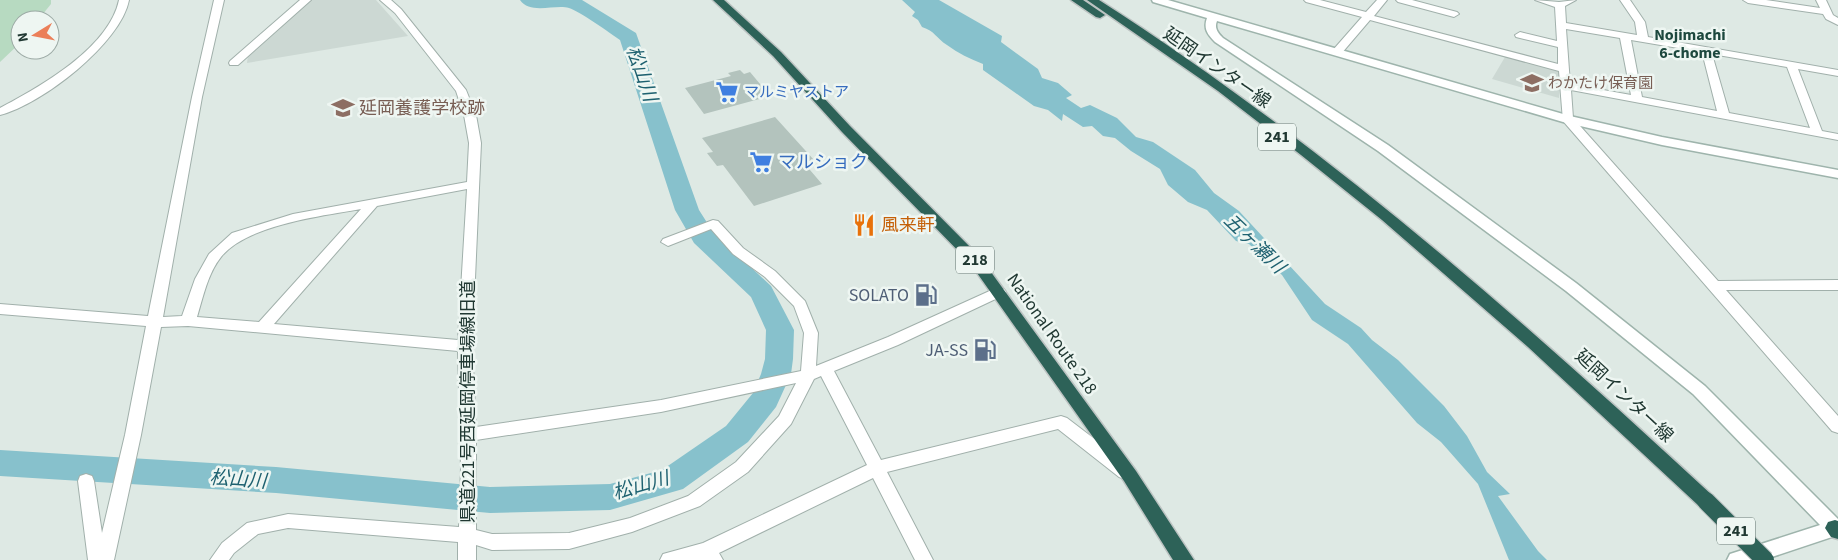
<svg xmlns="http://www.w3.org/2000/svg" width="1838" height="560" font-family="'Source Sans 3','Noto Sans JP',sans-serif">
<rect width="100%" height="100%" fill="#dee9e4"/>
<path fill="#ccd8d3" d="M311,0h65l32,36 -161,27 1,-8 41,-37z
M1508,56l52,15 -1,27 -67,-19 13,-22z"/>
<path fill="#b7dac1" d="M0,0h51v4l-13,16h-18v23l-20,19z"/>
<path fill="#87c1cc" d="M902,0h37l63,36 -1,6 37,27 4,9 16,5 14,12 -6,3 15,10 9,-3 27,13 19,19 17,5 42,28 19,23 25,18 86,93 36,24 11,12 26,20 46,46 23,30 20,36 23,22 -12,2 40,55 9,9h-38l-31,-76 -37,-42 -24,-19 -69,-79 -36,-24 -30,-45 -33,-31 -13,-3 -29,-31 -19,-8 -20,-17 -8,-16 -29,-18 -16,-13 -12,-2 -11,-10 -9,1 -20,-13 -1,7 -14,-11 -14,-4 -51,-36v-6c-13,-5 -25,-11 -36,-19 -11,-7 -12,-14 -25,-18l-4,-7 -6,-4 3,-4z"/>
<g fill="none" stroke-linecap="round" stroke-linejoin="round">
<path fill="#87c1cc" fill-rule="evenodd" d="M520,0h62l54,33 63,177 14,22 58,54 23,44 -1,29 -2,15 -15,33 -28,35 -65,47 -73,21 -120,3 -214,-20 -276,-17v-26l276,17 214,20 120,-3 52,-14 64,-44 27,-33 8,-19 4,-15 1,-29 -15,-33 -57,-54 -19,-33 -55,-170c-10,-7 -41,-29 -51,-32 -14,-4 -39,7 -49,-8z"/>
</g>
<path fill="#b3c3bd" d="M740,70l4,4 6,-2 20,24 -66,18 -19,-26 46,-12 -3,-3z
M775,117l39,43 -10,3 18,21 -68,22 -31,-41 -6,1 -10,-13 6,-1 -11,-14z"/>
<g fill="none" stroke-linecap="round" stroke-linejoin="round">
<defs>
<path id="street" d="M119,0h10c-8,43 -88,105 -129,115v-7c40,-21 109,-60 119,-108z
M214,0h10l-22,97 -39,220 19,-1 13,-37 14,-25 23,-21 61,-19 174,-32 2,-39 -5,-28 -8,-24 -61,-78 -15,-13h11l10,9 65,81 10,25 5,28 -9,203 4,81 185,-27 140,-29 3,-38 -10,-27 -29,-29 -32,-23 -22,-25 -43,17 -7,-4 2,-3 50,-19 5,1 25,27 32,23 30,30 13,32 -2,33 72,-29 106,-48h10l2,3 -2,3 -106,50 -64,26 47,89 180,-44 6,2 64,49 2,5 -2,5 -6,2 -6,-2 -61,-48 -171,43 46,88h-18l-42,-82 -154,75 4,7h-63l3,-6 40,-11 164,-78 -46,-89 -7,3 -23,45 -43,48 -48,34 -68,26 -63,17 -77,1 -16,-5v15h-18v-18l-170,-14 -30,6 -24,19 -5,7h-19l12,-17 25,-20 41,-9 171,13 2,-59 -3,-117 -270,-25 -27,1 -20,108 -27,125h-26l-10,-79 2,-5 6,-2 6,2 2,5 8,52 23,-98 21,-109 -146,-12v-10l148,12 44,-219zM467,189l-9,151 -184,-16 103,-118zM361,209l-102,113 -62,-5c6,-20 11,-44 24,-60 25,-32 101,-41 140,-48zM796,383l-17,33 -43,46 -48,34 -58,22 -61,15 -77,1 -16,-4v-90l185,-28z
M300,0h11l-73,65h-8l-1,-2 1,-2z
M1304,0h16l46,12 11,-12h10l-13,16 184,48v-17l-42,-10 -1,-2 5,-3 37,9 -2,-34 -20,-7 24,2 17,-2 -11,6 1,17 71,12 -2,-13 -15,-22h10l15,22 3,15 190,33v6l-40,-7 24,62 16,3v6l-267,-50 2,28 145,163 120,-1v10h-112l112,126v17l-6,-2 -269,-310 -4,-50 -189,-51 -29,34h-8v-4l29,-33 -56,-15zM1566,29l54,9 11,57 -61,-11zM1631,40l71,12 15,59 -75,-14zM1712,54l75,13 23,61 -81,-15z
M1396,0h16l45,12 2,2 -5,3 -56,-15z
M1743,0h23l54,8 -4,-8h10l7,15 5,3v7l-12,-6 -3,-5 -75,-11z"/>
<path id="secondary" d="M1152,0h16l402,116 92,21 176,33v8l-176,-33 -99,-23 -346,-101c-3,7 1,12 6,17l165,107 188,138 129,103 133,133v16l-75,25h-36l3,-6 90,-29 -127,-131 -127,-103 -188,-140 -163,-109c-7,-7 -12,-13 -8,-24l-54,-16z"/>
<path id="highway" d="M713,0h11l57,52 69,74 130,131 156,214 58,89h-21l-49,-79 -154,-218 -128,-131 -69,-76z
M1071,0h12l22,15 -5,3 -4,-1z
M1087,0h12c222,142 421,317 614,496l2,5 -2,5 -7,3 -7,-3 -171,-159 -146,-127 -81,-65 -83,-64z
M1835,520l3,1v18l-7,-2 -6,-9 3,-6z"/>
</defs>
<use href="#street" stroke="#a1b0ab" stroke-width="2"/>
<use href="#secondary" stroke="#9eb4ac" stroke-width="3"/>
<use href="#highway" stroke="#bcc3c2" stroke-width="3"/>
<use href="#street" fill="#fff" fill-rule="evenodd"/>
<use href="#secondary" fill="#fff" fill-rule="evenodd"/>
<use href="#highway" fill="#2d6258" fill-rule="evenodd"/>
<defs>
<path id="highway-bridge" d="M1706,501l59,59"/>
</defs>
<use href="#highway-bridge" stroke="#bcc3c2" stroke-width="20" stroke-linecap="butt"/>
<use href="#highway-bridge" stroke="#2d6258" stroke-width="18"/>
</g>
<defs>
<symbol id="school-bare" viewBox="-9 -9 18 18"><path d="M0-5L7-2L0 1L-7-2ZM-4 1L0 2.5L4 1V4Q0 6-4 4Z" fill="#8d6e63" stroke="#eef6f2" stroke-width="2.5" paint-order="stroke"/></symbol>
<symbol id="supermarket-bare" viewBox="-9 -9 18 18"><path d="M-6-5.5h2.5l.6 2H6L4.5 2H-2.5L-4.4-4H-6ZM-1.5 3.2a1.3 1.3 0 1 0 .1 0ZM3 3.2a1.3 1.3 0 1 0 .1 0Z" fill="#3f7fe0" stroke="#eef6f2" stroke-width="2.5" paint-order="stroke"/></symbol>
<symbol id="restaurant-bare" viewBox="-9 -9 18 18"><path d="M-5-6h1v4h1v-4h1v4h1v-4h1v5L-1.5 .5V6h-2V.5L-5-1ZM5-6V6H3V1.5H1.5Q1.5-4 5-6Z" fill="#e8710a" stroke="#eef6f2" stroke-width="2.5" paint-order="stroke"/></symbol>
<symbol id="fuel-bare" viewBox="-9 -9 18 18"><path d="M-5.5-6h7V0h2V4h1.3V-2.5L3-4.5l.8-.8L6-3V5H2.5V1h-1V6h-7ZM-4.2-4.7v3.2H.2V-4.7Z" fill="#5c6f8a" stroke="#eef6f2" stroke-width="2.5" paint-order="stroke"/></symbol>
</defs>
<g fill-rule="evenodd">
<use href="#school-bare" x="1516" y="67" width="32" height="32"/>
<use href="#supermarket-bare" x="711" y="76" width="32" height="32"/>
<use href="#school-bare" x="327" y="92" width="32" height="32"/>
<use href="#supermarket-bare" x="745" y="146" width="32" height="32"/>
<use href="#restaurant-bare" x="848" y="209" width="32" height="32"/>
<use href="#fuel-bare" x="910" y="279" width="32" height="32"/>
<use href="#fuel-bare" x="969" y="334" width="32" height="32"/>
</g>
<g text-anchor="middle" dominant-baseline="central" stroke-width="5" stroke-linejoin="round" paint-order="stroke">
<g font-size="15" fill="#785e54" stroke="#eef6f2" text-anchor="start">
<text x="1548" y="83">わかたけ保育園</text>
</g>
<g font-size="15" fill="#366cbe" stroke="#eef6f2" text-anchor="start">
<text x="744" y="92">マルミヤストア</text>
</g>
<g font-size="16" font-weight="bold" fill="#1d483e" stroke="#eef6f2">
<text x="1690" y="35">Nojimachi<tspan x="1690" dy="18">6-chome</tspan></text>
</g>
<g fill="#eef6f2" stroke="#5e716c" stroke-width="1">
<rect x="1258" y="123.5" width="38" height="27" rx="4"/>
<rect x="956" y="246.5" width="38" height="27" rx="4"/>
<rect x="1717" y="517.5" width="38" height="27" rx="4"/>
</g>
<g font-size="16" font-weight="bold" fill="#203832">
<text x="1277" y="137">241</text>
<text x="975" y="260">218</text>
<text x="1736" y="531">241</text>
</g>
<g font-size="18" fill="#203832" stroke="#eef6f2">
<text transform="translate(1217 68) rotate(35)">延岡インター線</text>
<text transform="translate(1052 334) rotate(55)">National Route 218</text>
<text transform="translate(1624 396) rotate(43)">延岡インター線</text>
<text transform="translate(468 402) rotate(-90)">県道221号西延岡停車場線旧道</text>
</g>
<g font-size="18" fill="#785e54" stroke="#eef6f2" text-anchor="start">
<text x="359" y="108">延岡養護学校跡</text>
</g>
<g font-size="18" fill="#366cbe" stroke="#eef6f2" text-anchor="start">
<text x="778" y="162">マルショク</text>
</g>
<g font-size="18" fill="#c56008" stroke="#eef6f2" text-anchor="start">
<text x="881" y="225">風来軒</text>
</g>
<g font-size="18" fill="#4e5e75" stroke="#eef6f2" text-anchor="end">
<text x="909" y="295">SOLATO</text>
<text x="968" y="350">JA-SS</text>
</g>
<g font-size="19" font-style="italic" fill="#1e6170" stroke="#eef6f2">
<text transform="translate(641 74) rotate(71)">松山川</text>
<text transform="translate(1254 244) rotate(44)">五ヶ瀬川</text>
<text transform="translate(238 480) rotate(4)">松山川</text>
<text transform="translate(641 486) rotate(-16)">松山川</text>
</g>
</g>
<g transform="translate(35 35) rotate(260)"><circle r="24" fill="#eef6f2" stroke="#9caaa5"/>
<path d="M0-4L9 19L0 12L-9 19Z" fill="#eb7f59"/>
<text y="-8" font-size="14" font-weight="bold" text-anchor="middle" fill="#203832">N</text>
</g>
</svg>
